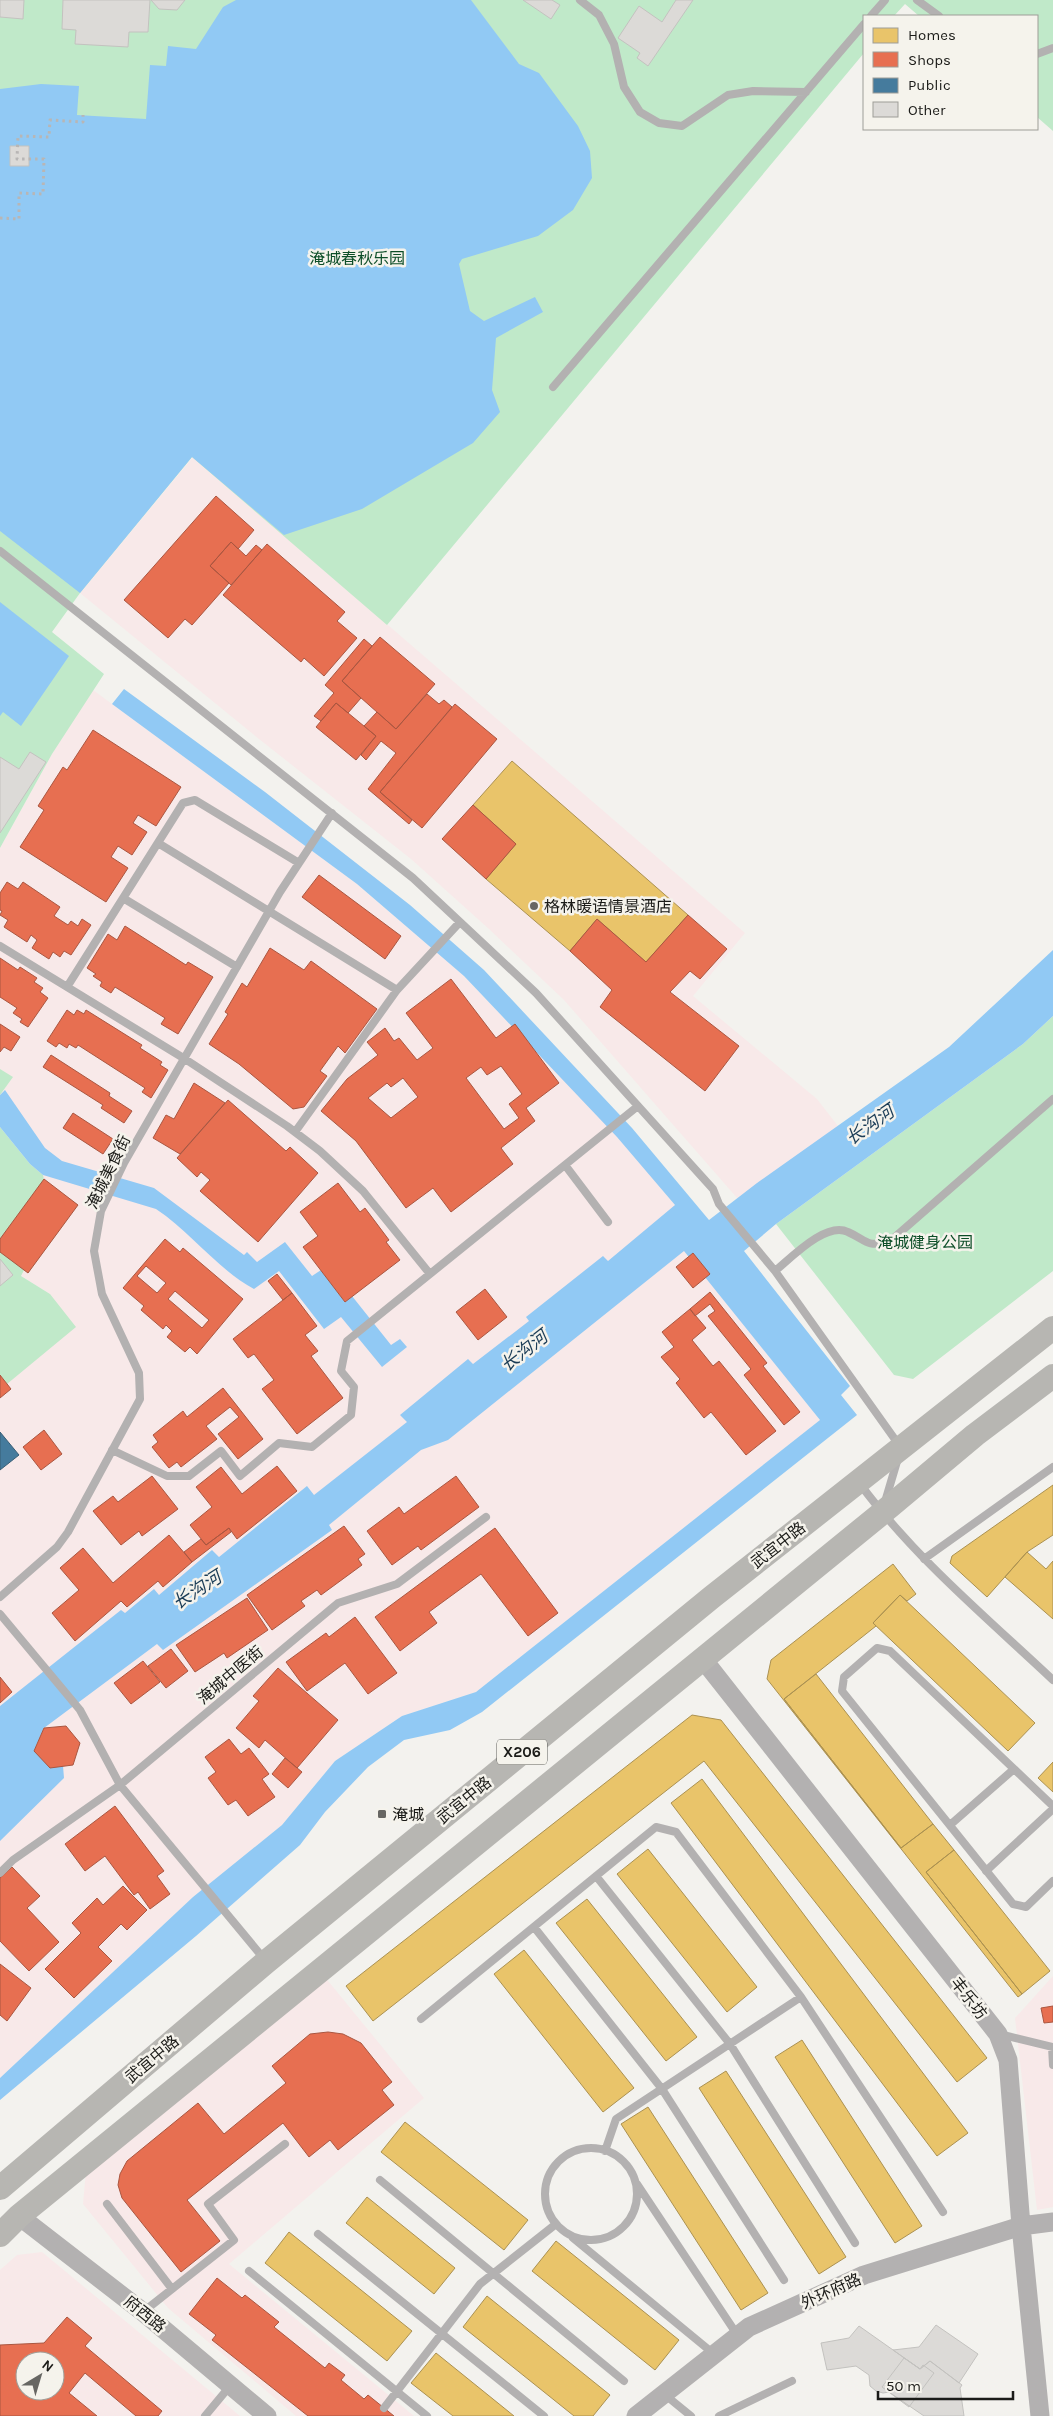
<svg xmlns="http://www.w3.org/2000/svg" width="1053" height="2416" font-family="Karla,'Noto Sans SC',sans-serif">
<rect width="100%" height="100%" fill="#f3f2ee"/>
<path fill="#f8e9e9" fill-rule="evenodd" d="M193,457l552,476 -52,63 124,103 21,27 -100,73 -174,-199 -75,-71 -78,-70 -152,-120 -179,-146z
M93,690l264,194 107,92 154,161 57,68 10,46 135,169 -344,272 -74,24 -67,45 -53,64 -89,72 -193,181v-703l7,8 43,-89 -29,-18 3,-6 20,-91 -44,-52v-32l12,-17 -12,-9v-221l52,-94z
M324,1976l100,122 -195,166 185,152h-118l-128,-108 -85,-104 3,-33z
M1053,1976v231l-16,3 -22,-192z
M42,2252l198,164h-240v-146l17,-15zM25,2361h30v30h-30z"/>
<path fill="#c0e9c9" d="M0,0h1053v131l-16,-14v-101h-118l-14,-12 -11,12h-30v37l-477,572 -195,-168 -112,136 -28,39 52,42 -52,80 -52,94z
M1053,1016v255l-140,108 -19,-4 -118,-151 247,-180z
M0,1069l13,8 -13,18z
M0,1127l30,37 13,11 1,5 34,25 -50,68 -4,-3 -3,6 29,18 26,33 -69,57 -7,-9z"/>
<path fill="#91c9f4" d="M236,0h235l48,64 20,9 39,53 12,25 2,27 -19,32 -35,26 -76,23 -3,5 11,47 14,10 51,-24 8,15 -47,26 -4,52 8,22 -27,31 -111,66 -78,26 -92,-78 -112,136 -80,-62v-442l41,-5 38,2 -2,29 69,4 4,-54 16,1 2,-20 28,3 27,-42z
M0,602l69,54 -48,70 -18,-14 -3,4z
M124,689l141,103 145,113 74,65 148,158 77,92 48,-37 192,-136 104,-97v66l-30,28 -247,180 -32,27 106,135 -9,9 16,20 -375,297 -32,18 -46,10 -36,27 -43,45 -25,33 -104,91 -196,164v-22l193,-181 89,-72 53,-64 67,-45 74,-24 344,-272 -136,-169 -236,189 -27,10 -92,75 3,5 -169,120 -6,-6 -113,84 -10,23 29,15 1,12 -64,63v-135l121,-96 4,3 29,-24 5,6 53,-45 7,7 88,-71 7,9 93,-73 -7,-7 68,-56 5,5 56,-43 -3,-4 77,-61 5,5 67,-56 -58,-68 -153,-161 -107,-92 -245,-180z
M5,1090l40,58 17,13 92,27 90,67 3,-3 10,10 28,-20 27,34 9,-6 24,32 7,-6 39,49 9,-6 7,8 -25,20 -41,-50 -17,12 -45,-58 -25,18c-37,-20 -62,-56 -98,-80l-113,-34 -13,-11 -30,-37v-32z"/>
<path fill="#e9c46a" stroke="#ab9151" d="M512,761l176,154 -42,47 -49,-43 -27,32 -84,-72 30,-35 -43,-39z
M1053,1485v50l-26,17 -40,45 -37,-34 2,-7z
M1027,1552l19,17 7,-8v58l-48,-42z
M893,1564l23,30 -9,7 -7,-6 -27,28 3,3 -92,73 117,149 32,-24 21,26 -28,22 96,122 -4,3 -251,-318 4,-19z
M900,1595l135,128 -27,28 -135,-128z
M816,1674l117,150 -32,24 -117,-149z
M692,1715l29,5 266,338 -30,24 -253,-321 -331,260 -27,-35z
M1053,1762v30l-15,-14z
M702,1779l266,354 -31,23 -266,-353z
M648,1849l109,138 -30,25 -110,-138z
M954,1850l96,121 -28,23 -96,-122z
M587,1899l110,138 -31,24 -110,-138z
M524,1950l110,138 -31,24 -109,-138z
M802,2040l120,186 -27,17 -120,-186z
M726,2071l120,186 -27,17 -120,-186z
M648,2107l120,186 -27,17 -120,-186z
M405,2122l123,98 -24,30 -123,-98z
M367,2197l88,71 -21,26 -88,-71z
M289,2232l123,99 -25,30 -122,-98z
M556,2241l123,99 -24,30 -123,-99z
M487,2296l123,99 -17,21h-19l-111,-89z
M436,2353l78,63h-61l-42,-33z"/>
<path fill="#e76f51" stroke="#aa5640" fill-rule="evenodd" d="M216,496l38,34 -16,19 -7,-7 -21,24 19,17 -37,42 -7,-6 -17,19 -44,-38z
M231,542l15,14 10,-11 6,5 -31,35 -21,-19z
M267,544l78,68 -8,9 20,17 -33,38 -20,-18 -3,4 -78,-67z
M380,637l55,47 -39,45 -54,-48z
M364,639l8,7 -30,35 19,17 -13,15 -12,-10 -15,18 -7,-5 20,-23 -9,-8z
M427,694l12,10 5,-4 8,7 -72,85 32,28 -3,4 -41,-35 28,-36 -15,-12 -15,19 -5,-5 15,-19 -12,-10 13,-14 19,17z
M336,703l40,33 -20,24 -40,-33z
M455,704l42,35 -75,89 -42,-36z
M93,730l88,57 -25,39 -18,-11 -5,8 14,9 -15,23 -14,-9 -7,11 17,11 -22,34 -86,-55 24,-37 -6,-4 25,-39 4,3z
M473,805l43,39 -30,35 -44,-40z
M319,875l82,61 -16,23 -83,-62z
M7,882l11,7 5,-7 37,25 -6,9 14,9 3,-4 7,5 4,-7 9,6 -20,30 -7,-4 -4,6 -7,-5 -4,7 -17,-11 5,-8 -6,-5 -4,7 -23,-15 4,-7 -8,-5 2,-4 -2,-1v-17z
M688,915l39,34 -27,30 -10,-8 -20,21 69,54 -34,45 -105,-84 12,-17 -42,-39 27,-32 49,43z
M125,926l61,39 2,-3 25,15 -35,57 -17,-10 4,-6 -50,-31 -4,6 -11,-7 2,-4 -9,-6 3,-2 -9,-6 21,-34 9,6z
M270,948l34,22 7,-9 66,48 -32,44 -7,-7 -18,25 7,5 -23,31 -11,2 -54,-45 -30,-20 19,-30 -3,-2 17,-29 5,4z
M0,958l18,12 2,-3 17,11 -3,4 9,6 -3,4 8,6 -20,29 -8,-5 2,-3 -9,-6 4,-5 -17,-11z
M451,979l45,59 19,-14 44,59 -33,25 9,13 -34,27 12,16 -62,48 -18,-24 -27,20 -50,-67 -35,-30 26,-32 31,-24 -11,-13 18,-14 9,13 5,-3 18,22 16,-12 -27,-35zM501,1066l21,28 -13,10 10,14 -15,11 -38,-51 15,-11 6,8zM403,1078l15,19 -27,21 -23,-20 19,-15 4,4z
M67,1010l7,5 3,-5 7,4 2,-4 56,35 -2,3 22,14 -2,3 8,5 -17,28 -9,-6 3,-4 -67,-43 -2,3 -7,-4 -2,4 -8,-5 -3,4 -9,-6z
M0,1024l20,13 -9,14 -7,-4 -4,5z
M51,1055l59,38 -1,3 23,15 -8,12 -23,-15 2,-3 -60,-38z
M194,1083l31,20 -45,51 -27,-16 13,-23 8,4z
M228,1100l58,51 4,-4 28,26 -60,69 -58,-51 10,-11 -9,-8 -4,5 -20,-19z
M73,1113l40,26 -10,15 -40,-26z
M44,1179l34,26 -50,68 -28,-21v-13z
M338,1183l22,29 5,-4 24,32 -3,2 14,18 -55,42 -42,-55 15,-11 -18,-24z
M165,1239l15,13 3,-4 60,51 -46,55 -7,-7 -5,5 -18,-15 5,-6 -6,-6 -3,4 -22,-19 3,-4 -21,-18zM146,1266l20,17 -9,10 -20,-17zM175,1291l34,29 -7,8 -34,-29z
M693,1253l17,21 -17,14 -17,-21z
M277,1274l15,19 -9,7 -15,-19z
M485,1289l22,28 -29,23 -22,-28z
M710,1292l57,71 -4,3 37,46 -16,13 -40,-50 7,-6 -43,-53 7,-5 -5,-7 -15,12 -5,-7z
M292,1293l25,33 -12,9 13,16 -7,5 32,42 -46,36 -35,-45 12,-9 -20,-26 -6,4 -15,-19z
M690,1309l16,19 -14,12 21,26 6,-5 57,70 -30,24 -35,-43 -7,6 -28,-35 4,-4 -19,-22 13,-10 -12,-15z
M0,1375l11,14 -11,9z
M223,1388l40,51 -25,20 -20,-25 21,-17 -9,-10 -24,19 11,13 -36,28 -4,-5 -8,6 -17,-21 6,-5 -5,-7 30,-24 4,6z
M44,1430l18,24 -21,16 -18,-23z
M277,1466l20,25 -60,48 -8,-11 -23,17 -16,-20 22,-18 -16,-20 25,-20 21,27z
M152,1476l26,33 -36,27 -3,-5 -18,14 -28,-34 20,-15 5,6z
M456,1476l23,31 -58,43 -3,-4 -26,19 -25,-34 32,-24 5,7z
M344,1526l21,28 -7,5 4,6 -41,30 -4,-5 -16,11 4,5 -33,24 -25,-35z
M229,1528l2,4 -39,30 -8,-10 17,-13 5,6z
M495,1528l63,85 -30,23 -47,-62 -52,38 8,11 -37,28 -25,-34z
M169,1535l23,27 -29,25 -5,-6 -31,26 -6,-6 -46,40 -23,-28 27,-23 -19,-22 23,-20 30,35z
M247,1598l21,32 -41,28 -3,-5 -29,19 -19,-27z
M355,1617l42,56 -29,21 -23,-31 -38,28 -21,-29 40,-29 3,4z
M171,1649l17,22 -22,17 -18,-22z
M143,1661l17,21 -29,22 -17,-21z
M278,1668l60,52 -41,48 -32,-28 -6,8 -23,-20 23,-27 -6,-5z
M0,1677l12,15 -12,11z
M66,1726l14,17 -7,22 -23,3 -16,-17 10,-23z
M229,1739l12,15 8,-6 20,26 -7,5 13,18 -27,19 -12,-16 -8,5 -20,-27 8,-6 -11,-15z
M285,1758l17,14 -14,16 -16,-14z
M115,1806l49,65 -7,5 13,18 -20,15 -12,-17 -4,3 -29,-39 -20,15 -20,-27z
M12,1867l28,29 -13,12 32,34 -30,29 -29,-30v-63z
M123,1886l24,24 -20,20 -6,-6 -23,23 14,14 -38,37 -29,-29 36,-36 -9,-10 25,-25 6,7z
M0,1964l31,24 -24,33 -7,-6z
M1053,2006v16l-9,1 -3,-15z
M328,2032l15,2 18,9 31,39 -10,8 12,15 -56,45 -8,-10 -21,17 -26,-34 -96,77 33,41 -39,31 -59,-74 -4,-13 2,-11 7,-13 71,-58 26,31 62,-51 -14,-17 38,-32z
M217,2278l25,20 3,-3 34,27 -5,5 51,41 4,-5 16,12 -4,5 23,19 4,-4 26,21h-86l-96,-76 4,-5 -27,-21z
M67,2317l25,21 -7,8 77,65 -4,5h-22l-51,-43 -16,20 28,23h-97v-71l44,-2zM25,2361h30v30h-30z"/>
<path fill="#457b9d" stroke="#385e75" d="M0,1432l19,23 -19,15z"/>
<path fill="#dcdad7" stroke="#c3c2bf" d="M0,0h24l-1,19 -23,-2z
M63,0h87l-2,32h-19l-1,15 -53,-3 1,-14 -14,-1z
M151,0h34l-8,10 -18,-1z
M523,0h29l8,5 -9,14z
M676,0h17l-45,66 -11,-8 3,-5 -22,-15 21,-32 23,16z
M10,146h19v20h-19z
M30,752l16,10 -46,71v-76l19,12z
M0,1259l13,16 -13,11z
M936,2325l42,29 -19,29 -29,-22 -10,8 -27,-19 26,-3z
M859,2326l61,43 10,-8 32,24 -2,3 4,28h-40l-35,-24 -6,1 -7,-2 -6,-5 -1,-11 -13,-9 -29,4 -6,-27 28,-5z
M904,2358l16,11 3,-4 11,8 -25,34 -27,-20z"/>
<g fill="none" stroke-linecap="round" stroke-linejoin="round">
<path stroke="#b8b6b5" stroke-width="3" stroke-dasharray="2.5 4" stroke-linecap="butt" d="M0,218l19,1v-26l24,1 1,-35h-27l1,-23 31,1 1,-17 33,2v-7"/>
<path stroke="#b3b1b1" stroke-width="8" d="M580,0l19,15 15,29 10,43 16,25 19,11 23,3 46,-31 25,-4 53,1
M917,0l22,16
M871,16l14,-16
M1037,54l16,-6
M553,387l311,-363
M0,551l413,327 123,115 177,196 6,15 56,67 124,174
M158,843l239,147
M123,898l114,69
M0,946l185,113 102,67 33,25 43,40 67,83
M67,987l116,-184 12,-3 104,63
M295,1132l102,-142 63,-68
M565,1165l43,57
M775,1271c16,-13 51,-50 73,-39 20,9 15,14 40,11l165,-144
M112,1450l55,26h22l32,-25 19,25 39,-33 33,4 39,-32 3,-28 -13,-16 6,-30 291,-235
M860,1484c55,74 126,133 193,196
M885,1502l13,-44
M924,1559l129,-92
M0,1597l57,-50 11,-15 72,-133 -1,-26 -37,-79 -8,-43 7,-40 23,-48 156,-271 52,-79
M0,1614l80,96 40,75 145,175
M1053,1806l-163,-155 -13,-3 -33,29 -2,14 171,213 13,3 27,-26
M950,1825l64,-56
M986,1871l67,-62
M0,1873l13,-13 107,-75 218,-182 59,-19 89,-67
M596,1876l134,168 125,199
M534,1927l128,162 122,191
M421,2019l235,-192 20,5 125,165 142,215
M999,2034l54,13
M1052,2047l1,18
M545 2194a46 46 0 1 1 92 0a46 46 0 1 1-92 0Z
M605,2151l11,-32 185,-122
M380,2180l244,201
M637,2184l101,152
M107,2204l65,85
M318,2234l226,182
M573,2238l141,116
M249,2271l178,145
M143,2312l91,-72 -26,-36 77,-60
M664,2394l27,22
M384,2408l96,-124 76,-60
M205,2416l25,-30
M719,2416l73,-35"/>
<path stroke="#b3b1b1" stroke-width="19" d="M702,1658l296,376 10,26 13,166 19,190
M19,2216l124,96 124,104
M636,2416l113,-89 115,-52 157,-49 32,-4"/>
<path stroke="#b7b6b2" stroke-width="24" d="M0,2188l266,-226 446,-365 341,-269
M0,2235l19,-19 863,-703 93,-78 78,-59"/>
</g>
<g fill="#676663" stroke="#f5f3ec" stroke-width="2">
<circle cx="534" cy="906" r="5"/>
<rect x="377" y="1809" width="10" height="10" rx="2.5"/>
</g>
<g text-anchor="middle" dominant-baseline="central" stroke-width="5" stroke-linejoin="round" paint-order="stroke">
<rect fill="#f5f3ec" stroke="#5c5c58" stroke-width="1" x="497" y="1739.5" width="50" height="25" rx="4"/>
<g font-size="15" font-weight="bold" fill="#1b1b18">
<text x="522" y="1752">X206</text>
</g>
<g font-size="16" fill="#0d4e28" stroke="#f5f3ec">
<text x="357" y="258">淹城春秋乐园</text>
<text x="925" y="1242">淹城健身公园</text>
</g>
<g font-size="16" fill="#1b1b18" stroke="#f5f3ec" text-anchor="start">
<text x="544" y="906">格林暖语情景酒店</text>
<text x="392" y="1814">淹城</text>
</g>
<g font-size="16" fill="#1b1b18" stroke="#f5f3ec">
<text transform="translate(108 1172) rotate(-64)">淹城美食街</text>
<text transform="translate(778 1545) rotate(-38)">武宜中路</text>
<text transform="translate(230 1675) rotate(-40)">淹城中医街</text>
<text transform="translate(464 1800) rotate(-39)">武宜中路</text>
<text transform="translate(969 1998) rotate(52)">丰乐坊</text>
<text transform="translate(152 2059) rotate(-40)">武宜中路</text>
<text transform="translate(831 2291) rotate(-24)">外环府路</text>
<text transform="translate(145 2314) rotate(39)">府西路</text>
</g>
<g font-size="18" font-style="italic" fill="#1b3d57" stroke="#f5f3ec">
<text transform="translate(870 1125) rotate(-35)">长沟河</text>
<text transform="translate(524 1351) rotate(-38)">长沟河</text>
<text transform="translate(197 1590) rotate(-33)">长沟河</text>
</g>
</g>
<rect x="863" y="15" width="175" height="115" fill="#f5f3ec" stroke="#9e9d97"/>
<rect x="873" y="28" width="25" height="15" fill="#e9c46a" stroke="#9e9d97"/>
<text x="908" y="40" font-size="15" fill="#1b1b18">Homes</text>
<rect x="873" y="52" width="25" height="15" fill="#e76f51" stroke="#9e9d97"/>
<text x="908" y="65" font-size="15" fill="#1b1b18">Shops</text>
<rect x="873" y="78" width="25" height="15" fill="#457b9d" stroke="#9e9d97"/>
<text x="908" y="90" font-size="15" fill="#1b1b18">Public</text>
<rect x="873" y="102" width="25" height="15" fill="#dcdad7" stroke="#9e9d97"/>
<text x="908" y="115" font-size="15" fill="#1b1b18">Other</text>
<g transform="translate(40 2376) rotate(38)"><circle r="24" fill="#f5f3ec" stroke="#9e9d97"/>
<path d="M0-4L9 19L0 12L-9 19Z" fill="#676663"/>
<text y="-8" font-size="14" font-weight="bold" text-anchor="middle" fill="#1b1b18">N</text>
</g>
<path d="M878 2391v8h135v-8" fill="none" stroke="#1b1b18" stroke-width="2.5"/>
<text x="886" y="2391" font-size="15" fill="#1b1b18" stroke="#f5f3ec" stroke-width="4" paint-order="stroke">50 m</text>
</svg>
